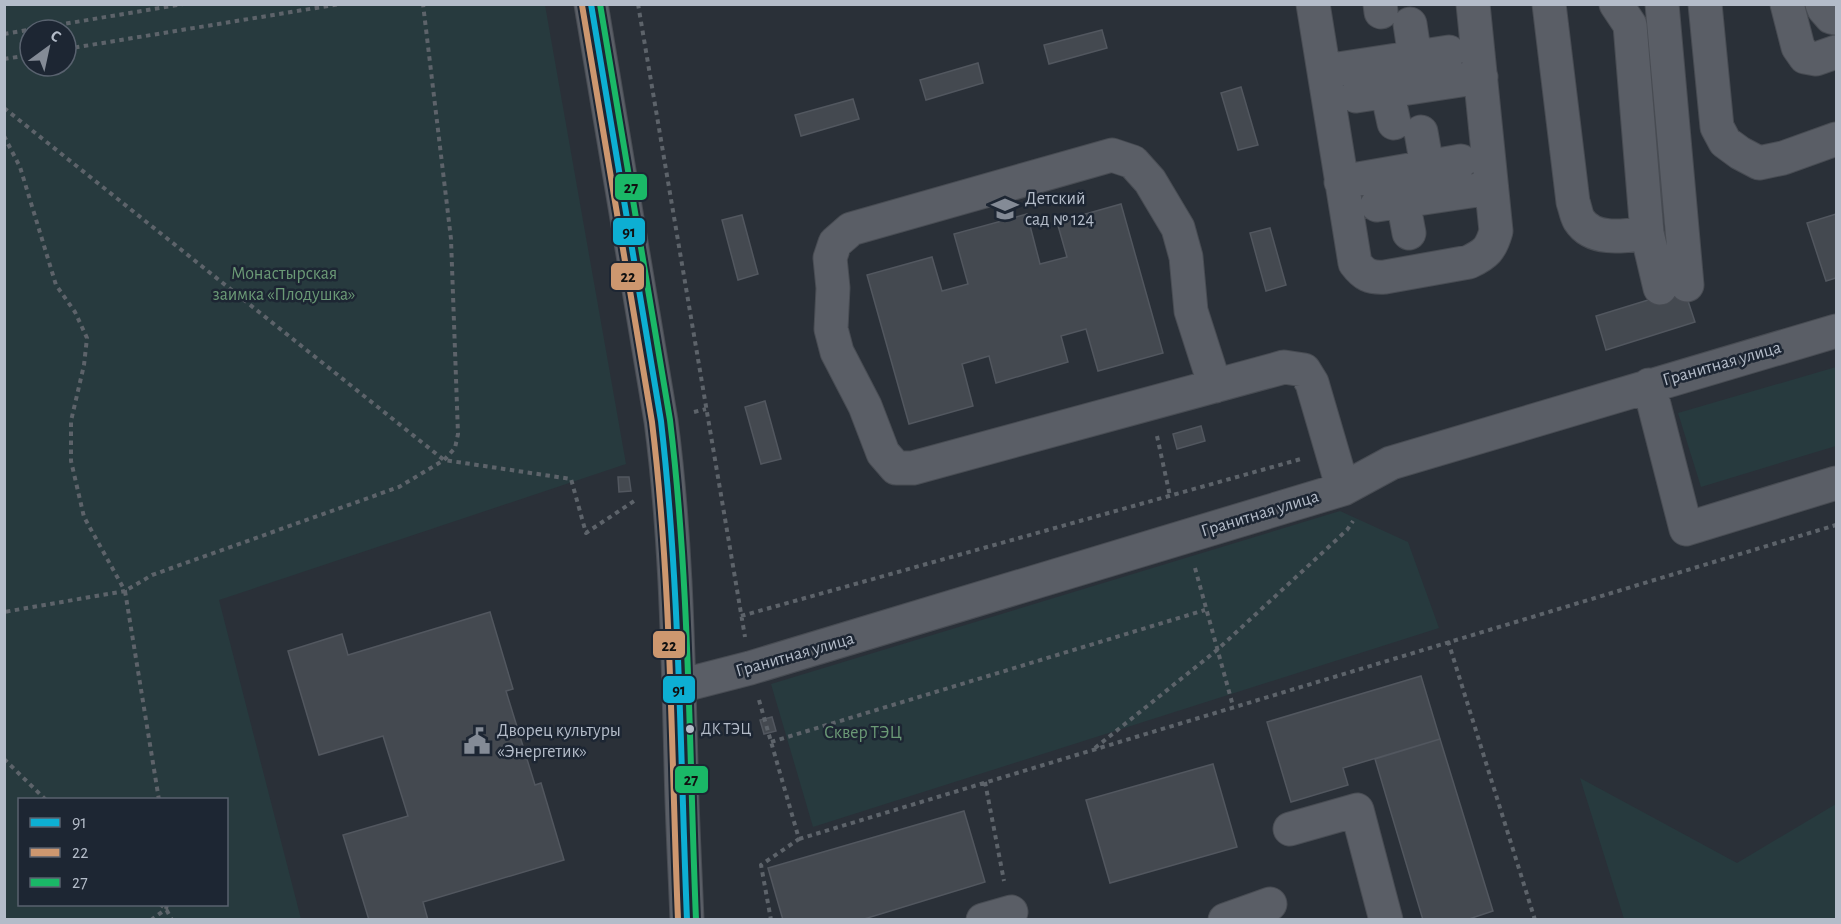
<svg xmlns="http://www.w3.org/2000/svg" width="1841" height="924" font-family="'Alegreya Sans',sans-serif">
<rect width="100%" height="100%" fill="#2a3038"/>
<path fill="#273a3e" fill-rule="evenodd" d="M5,4l540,1 81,459 -407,136 82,319h-296zM30,30h36v36h-36zM20,800h206v104h-206z
M1836,367v79l-135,41 -23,-74z
M1340,511l68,31 31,86 -626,199 -42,-143z
M1580,778l157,85 99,-59v115h-212z"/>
<path fill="#444950" stroke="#52575f" stroke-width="1.5" d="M1102,30l5,18 -58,16 -5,-19z
M978,63l5,20 -57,17 -6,-20z
M1241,87l17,58 -20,5 -17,-57z
M853,99l6,20 -58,17 -6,-21z
M1121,204l42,149 -65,18 -12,-42 -25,7 7,26 -72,21 -7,-27 -27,8 11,42 -64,18 -42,-149 65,-18 10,34 26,-7 -14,-50 73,-20 13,50 27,-7 -10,-35z
M1836,214v64l-10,3 -19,-58z
M742,215l16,59 -20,6 -16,-60z
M1270,228l16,57 -20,6 -16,-58z
M1684,289l11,33 -89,28 -10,-34z
M765,401l16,58 -20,5 -16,-57z
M1201,426l4,15 -28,8 -4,-15z
M618,477h11l2,14 -12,1z
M490,612l23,77 -7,2 29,94 6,-2 23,77 -141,42 5,18h-59l-26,-85 65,-19 -25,-80 -64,19 -31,-104 54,-17 6,21z
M1421,676l19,63 -97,29 5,17 -57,17 -24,-80z
M772,717l4,14 -12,3 -4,-14z
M1440,739l53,172 -27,9h-43l-48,-161z
M1213,764l24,83 -127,36 -24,-83z
M964,811l21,71 -124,38h-78l-15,-52z"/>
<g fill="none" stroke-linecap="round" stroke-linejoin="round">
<defs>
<path id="minor" d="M591,4l70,417c15,114 17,229 20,344 1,52 4,103 6,155
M1313,4l42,259c9,12 15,15 30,14l84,-15c17,-8 22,-13 27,-31l-23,-227
M1380,4l1,8
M1549,4l24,198c2,5 3,13 6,18 14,22 46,16 68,13
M1616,4l14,21 17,208 13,55
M1662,4l25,281
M1705,4l12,123 8,15 15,11 19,10 24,-5 53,-19
M1787,4l11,43 7,10 11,2 20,-7
M1822,4l2,5 7,8 5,1
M1410,24l5,33
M1325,71l124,-19
M1387,91l7,32
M1356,96l125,-19
M1421,132l6,34
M1341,182l120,-21
M1403,201l6,32
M1377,205l114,-17
M1649,385l37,144 150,-46
M1215,386l-24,-75 -5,-54 -8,-29 -28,-47 -17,-19 -21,-7 -261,74 -16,14 -5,15 3,30 -2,41 6,23 28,54 18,47 13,15h17l371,-101 20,3 8,13 31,106
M680,686l70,-18 593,-179 48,-26 445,-132
M1290,829l67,-19 29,110
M983,920l28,-8
M1225,920l45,-16"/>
</defs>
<use href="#minor" stroke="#484c53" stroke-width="35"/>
<path stroke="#5d636a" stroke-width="4" stroke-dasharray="4.5 4.5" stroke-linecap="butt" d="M638,4l107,633
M4,34l179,-30
M66,49l274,-45
M4,59l26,-4
M4,108l440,352 127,19 15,54 51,-34
M4,136l16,31 36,118 19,27 12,26 -3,27 -13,56v40l13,56 41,74 -121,21
M694,412l12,-3
M1157,436l13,60
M1195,568l38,138
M741,616l560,-157
M1448,641l87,279
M759,700l40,139 -38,26 10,55
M771,742l434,-132
M1095,748l122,-98 130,-120 6,-9
M4,759l42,41
M985,782l19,99
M159,800l-34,-209 27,-16 247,-88 45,-27 11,-12 3,-14 -7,-195 -28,-235
M799,839l1037,-314
M160,904l6,5 6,11
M151,920l15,-11 1,-5"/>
<use href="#minor" stroke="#5a5e66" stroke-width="33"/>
<defs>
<path id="bus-1" d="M591,4l70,417c19,165 19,332 26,499"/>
<path id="bus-2" d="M582,5l70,417c20,165 19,332 26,498"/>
<path id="bus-3" d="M600,4l70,416c20,165 19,333 26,500"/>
</defs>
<use href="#bus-1" stroke="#1d2633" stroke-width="10"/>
<use href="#bus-2" stroke="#1d2633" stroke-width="10"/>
<use href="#bus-3" stroke="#1d2633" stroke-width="10"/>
<use href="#bus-1" stroke="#0dafd3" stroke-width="6"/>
<use href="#bus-2" stroke="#cd976f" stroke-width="6"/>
<use href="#bus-3" stroke="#1ab867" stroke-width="6"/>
</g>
<defs>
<symbol id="school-bare" viewBox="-9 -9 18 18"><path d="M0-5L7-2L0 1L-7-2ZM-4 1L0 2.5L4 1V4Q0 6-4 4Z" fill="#848b96" stroke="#1d2633" stroke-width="2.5" paint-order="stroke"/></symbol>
<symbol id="civic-bare" viewBox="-9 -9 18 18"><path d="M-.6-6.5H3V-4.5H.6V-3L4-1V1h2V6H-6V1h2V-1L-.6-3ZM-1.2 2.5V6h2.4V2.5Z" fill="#848b96" stroke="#1d2633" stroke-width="2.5" paint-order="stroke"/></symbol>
</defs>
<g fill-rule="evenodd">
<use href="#school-bare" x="986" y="190" width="38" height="38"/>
<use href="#civic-bare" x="458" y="722" width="38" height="38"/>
</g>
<circle fill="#b4bcc9" stroke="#1d2633" stroke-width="2" cx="690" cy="729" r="5"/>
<g text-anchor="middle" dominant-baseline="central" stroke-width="5" stroke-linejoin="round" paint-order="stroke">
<g font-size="16" fill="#b4bcc9" stroke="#1d2633" text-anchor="start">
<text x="701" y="729">ДК ТЭЦ</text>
</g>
<g font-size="18" fill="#b4bcc9" stroke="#1d2633" text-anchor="start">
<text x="1025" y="199">Детский<tspan x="1025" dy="21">сад № 124</tspan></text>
<text x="497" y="731">Дворец культуры<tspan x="497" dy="21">«Энергетик»</tspan></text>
</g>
<g font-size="18" fill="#6b9a76" stroke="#1d2633">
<text x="284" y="274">Монастырская<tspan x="284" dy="21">заимка «Плодушка»</tspan></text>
<text x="863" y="733">Сквер ТЭЦ</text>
</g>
<g font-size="18" fill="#b4bcc9" stroke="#1d2633">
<text transform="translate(1722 364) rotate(-16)">Гранитная улица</text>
<text transform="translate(1260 514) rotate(-17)">Гранитная улица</text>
<text transform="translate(795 655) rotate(-16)">Гранитная улица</text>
</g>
</g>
<g stroke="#1d2633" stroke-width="2">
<rect x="614" y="173" width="34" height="28" rx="6" fill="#1ab867"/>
<rect x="612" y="217" width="34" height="29" rx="6" fill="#0dafd3"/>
<rect x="610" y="262" width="35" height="29" rx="6" fill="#cd976f"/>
<rect x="652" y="630" width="34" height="29" rx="6" fill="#cd976f"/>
<rect x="662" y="675" width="34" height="29" rx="6" fill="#0dafd3"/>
<rect x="674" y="765" width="35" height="29" rx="6" fill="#1ab867"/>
</g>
<g font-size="16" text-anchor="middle" font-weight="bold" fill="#111">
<text x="631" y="193">27</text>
<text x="629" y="237">91</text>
<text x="628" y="282">22</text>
<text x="669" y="651">22</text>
<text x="679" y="695">91</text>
<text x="691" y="785">27</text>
</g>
<rect width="1841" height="924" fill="none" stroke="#b4bcc9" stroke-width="12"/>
<rect x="18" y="798" width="210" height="108" fill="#1d2633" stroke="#59626f" stroke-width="1.5"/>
<rect x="30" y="818" width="30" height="9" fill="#0dafd3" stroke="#59626f" stroke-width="1.5"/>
<text x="72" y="828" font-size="18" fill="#b4bcc9">91</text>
<rect x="30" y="848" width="30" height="9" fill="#cd976f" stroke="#59626f" stroke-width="1.5"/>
<text x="72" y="858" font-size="18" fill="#b4bcc9">22</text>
<rect x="30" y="878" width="30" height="9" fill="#1ab867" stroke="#59626f" stroke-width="1.5"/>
<text x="72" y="888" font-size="18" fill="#b4bcc9">27</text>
<g transform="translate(48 48) rotate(33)"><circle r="28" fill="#1d2633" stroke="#59626f" stroke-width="1.5"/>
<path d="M0-4.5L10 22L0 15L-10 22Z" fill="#848b96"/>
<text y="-9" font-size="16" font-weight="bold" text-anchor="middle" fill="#b4bcc9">С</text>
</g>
</svg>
